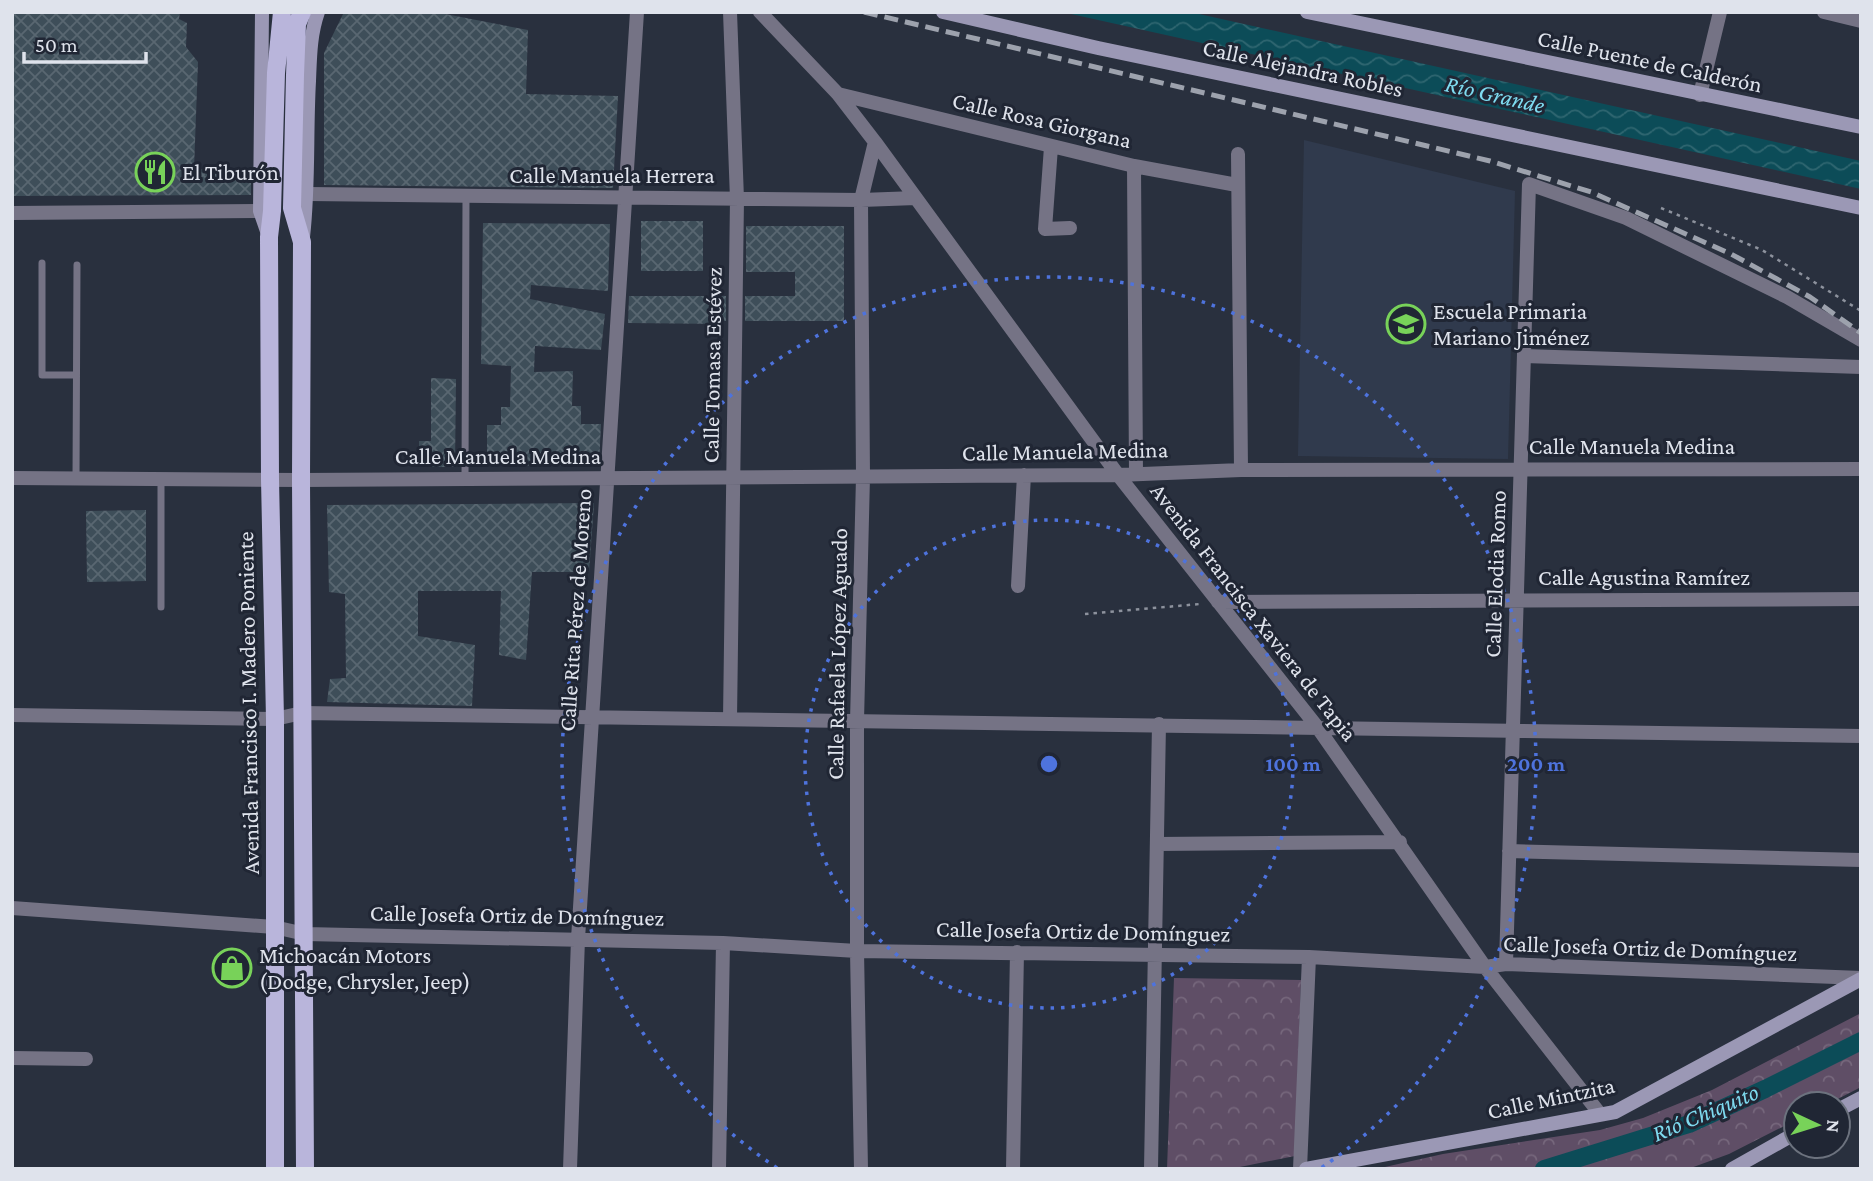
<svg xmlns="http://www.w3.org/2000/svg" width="1873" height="1181" font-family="'Crimson Pro',serif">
<defs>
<pattern id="park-crowns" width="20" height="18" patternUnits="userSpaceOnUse" patternTransform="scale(1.75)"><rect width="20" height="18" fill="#5f4e66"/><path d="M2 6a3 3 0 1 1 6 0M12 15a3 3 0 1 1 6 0" fill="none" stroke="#76677c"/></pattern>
<pattern id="water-waves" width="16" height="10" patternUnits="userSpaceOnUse" patternTransform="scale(1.75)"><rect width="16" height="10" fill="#0c4c58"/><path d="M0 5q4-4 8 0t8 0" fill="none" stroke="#2f6670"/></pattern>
<pattern id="building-cross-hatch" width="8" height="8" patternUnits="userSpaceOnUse" patternTransform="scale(1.75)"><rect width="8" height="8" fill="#3e4e59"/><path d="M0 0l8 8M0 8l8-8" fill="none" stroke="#596771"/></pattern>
</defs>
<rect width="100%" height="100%" fill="#29303e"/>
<path fill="#303a4d" d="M1304,140l211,51 -7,268 -210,-3z"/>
<path fill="url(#park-crowns)" d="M1174,978l127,2 -6,176 -65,13h-63z
M1861,1013v74l-33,17h-32v16l-67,34 -41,15h-312l67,-15 157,-24 43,-12 69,-28z"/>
<path fill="url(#water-waves)" d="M1062,12h128l671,149v28z"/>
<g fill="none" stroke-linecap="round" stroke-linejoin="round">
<path stroke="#0c4c58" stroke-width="18" d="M1544,1169l145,-45 76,-35 96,-48"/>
</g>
<path fill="url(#building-cross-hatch)" d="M13,12h167l-1,7 8,4 -1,24 12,15 -4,107 57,1v25l-239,1z
M344,12h91l93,18 -2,64 92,2 -5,92 -289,-3v-132z
M641,221h62v50h-62z
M483,223l127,1 -2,67 -77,-6 -1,14 75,15 -4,36 -66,-4 -1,26 39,-1 -1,35h9v18h20l-2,41 -112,1v-41h14v-18h9l1,-41 -30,-2z
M746,226h98v95h-99v-25h50v-24h-49z
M629,296h97v25h-3v3l-95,-1z
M431,378l25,1 -1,88h-36v-26h12z
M594,503l-5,69h-57l-6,88 -27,-5 2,-64h-83v45l57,9 -3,61 -145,-4 3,-23 16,-1 -1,-84 -16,-2 -2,-87z
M146,510v71l-59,1 -1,-71z"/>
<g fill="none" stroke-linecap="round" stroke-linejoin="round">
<path stroke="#8d929d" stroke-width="2.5" stroke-dasharray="3.5 5" stroke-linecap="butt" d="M1661,208l101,42 99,61
M1085,614l115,-10"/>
<path stroke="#757385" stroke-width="7" d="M42,263v112h33
M76,478l1,-213
M161,479v128
M465,479l1,-283"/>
<path stroke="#757385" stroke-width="14" d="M760,12l78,82 37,48 243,333 200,253 167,239 115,147
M1824,12l37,9
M838,94l296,72 103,19
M1700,95l20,-83
M1051,147l-6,82 25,-1
M1238,154l3,316
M1134,166l2,308
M308,194l553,6 55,-2
M12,213l248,-2
M1524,356l337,11
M12,478l289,2 817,-5 123,-5 620,-1
M1018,586l6,-111
M1218,602l643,-3
M12,715l263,4 27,-6 1559,23
M730,719l7,-520 -7,-187
M1157,844l243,-2
M1509,851l352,9
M12,908l262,19 31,7 418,9 134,8 452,6 176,10 21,-3 355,14
M1506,964l23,-780 97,34 161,79 74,43
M12,1058l74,1
M570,1169l8,-230 59,-927
M719,1169l4,-226
M861,1169l-4,-218v-230l6,-244 -2,-277 14,-58
M1013,1169l4,-217
M1151,1169l8,-445
M1300,1169l9,-212"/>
<path stroke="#9b98b5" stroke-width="14" d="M262,12l-2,199 8,23
M943,12l155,36 763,160
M1307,12l554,115
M303,237c6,-52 3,-104 6,-156 1,-24 1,-46 9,-69
M1838,1110l23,-12
M1306,1169l309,-57 246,-133
M1732,1169l64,-36"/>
<path stroke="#b9b5db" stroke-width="18" d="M302,12l-5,12 -2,51 -3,133 10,34 -1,238 4,689
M275,1169v-450l-5,-240 -1,-242 3,-26 4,-138 6,-61"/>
<path stroke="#9da2ad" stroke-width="5" stroke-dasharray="14 7" stroke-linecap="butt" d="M864,12l626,149 101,31 140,62 79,43 51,36"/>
</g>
<g fill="none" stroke="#4e73dd" stroke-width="3.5" stroke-dasharray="3.5 7">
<circle cx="1049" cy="764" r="244"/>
<path d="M777 1168A487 487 0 1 1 1321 1168"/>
</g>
<defs>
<symbol id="restaurant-ring" viewBox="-11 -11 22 22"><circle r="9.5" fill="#202634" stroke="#78d259" stroke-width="1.5"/><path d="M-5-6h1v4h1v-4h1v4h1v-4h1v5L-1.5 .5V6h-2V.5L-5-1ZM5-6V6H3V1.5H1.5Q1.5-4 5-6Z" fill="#78d259"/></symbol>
<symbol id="school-ring" viewBox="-11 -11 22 22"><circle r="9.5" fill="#202634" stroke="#78d259" stroke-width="1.5"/><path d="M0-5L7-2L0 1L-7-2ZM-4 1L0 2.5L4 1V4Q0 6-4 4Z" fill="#78d259"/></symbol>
<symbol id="shop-ring" viewBox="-11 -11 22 22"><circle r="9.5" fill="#202634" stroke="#78d259" stroke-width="1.5"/><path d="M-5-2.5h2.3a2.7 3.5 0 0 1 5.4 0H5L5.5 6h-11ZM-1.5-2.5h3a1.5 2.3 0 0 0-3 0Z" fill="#78d259"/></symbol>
</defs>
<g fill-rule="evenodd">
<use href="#restaurant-ring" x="133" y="150" width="44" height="44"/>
<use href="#school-ring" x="1384" y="302" width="44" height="44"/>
<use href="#shop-ring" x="210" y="946" width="44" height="44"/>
</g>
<g text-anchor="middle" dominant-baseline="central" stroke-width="6" stroke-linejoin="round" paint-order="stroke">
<g font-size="23" fill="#dfe3ec" stroke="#202634">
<text transform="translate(1650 61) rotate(12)">Calle Puente de Calderón</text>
<text transform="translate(1303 68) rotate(12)">Calle Alejandra Robles</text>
<text transform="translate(1042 120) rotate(13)">Calle Rosa Giorgana</text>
<text x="612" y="175">Calle Manuela Herrera</text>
<text transform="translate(712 365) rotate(-89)">Calle Tomasa Estévez</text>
<text x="1632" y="446">Calle Manuela Medina</text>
<text transform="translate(1065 451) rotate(-1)">Calle Manuela Medina</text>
<text x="498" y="456">Calle Manuela Medina</text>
<text transform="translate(1495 574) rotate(-88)">Calle Elodia Romo</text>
<text x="1644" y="577">Calle Agustina Ramírez</text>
<text transform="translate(575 610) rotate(-86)">Calle Rita Pérez de Moreno</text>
<text transform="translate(1254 612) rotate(52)">Avenida Francisca Xaviera de Tapia</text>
<text transform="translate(837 654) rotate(-89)">Calle Rafaela López Aguado</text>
<text transform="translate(248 703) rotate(-91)">Avenida Francisco I. Madero Poniente</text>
<text transform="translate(517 915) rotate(1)">Calle Josefa Ortiz de Domínguez</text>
<text transform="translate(1083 931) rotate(1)">Calle Josefa Ortiz de Domínguez</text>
<text transform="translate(1650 948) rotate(2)">Calle Josefa Ortiz de Domínguez</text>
<text transform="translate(1551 1098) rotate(-12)">Calle Mintzita</text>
</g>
<g font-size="23" fill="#dfe3ec" stroke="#202634" text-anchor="start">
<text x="182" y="172">El Tiburón</text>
<text x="1433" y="311">Escuela Primaria<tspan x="1433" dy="26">Mariano Jiménez</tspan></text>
<text x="259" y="955">Michoacán Motors<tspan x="259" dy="26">(Dodge, Chrysler, Jeep)</tspan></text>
</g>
<g font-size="24" font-style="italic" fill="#7edbf0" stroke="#202634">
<text transform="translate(1495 94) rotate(13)">Río Grande</text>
<text transform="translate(1705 1112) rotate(-23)">Rió Chiquito</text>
</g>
</g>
<circle cx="1049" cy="764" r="10" fill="#4e73dd" stroke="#202634" stroke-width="3.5"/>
<g font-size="21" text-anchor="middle" font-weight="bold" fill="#4e73dd" stroke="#202634" stroke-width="6" stroke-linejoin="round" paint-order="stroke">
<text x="1293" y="771">100 m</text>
<text x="1536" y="771">200 m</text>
</g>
<rect width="1873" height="1181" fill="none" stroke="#dfe3ec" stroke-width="28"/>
<g transform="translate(1817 1125) rotate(94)"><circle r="33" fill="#202634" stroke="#6c727e" stroke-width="2"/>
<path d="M0-5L12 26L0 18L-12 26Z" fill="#78d259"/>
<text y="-10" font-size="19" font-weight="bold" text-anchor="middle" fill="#dfe3ec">N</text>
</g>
<path d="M24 52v10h122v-10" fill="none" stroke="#dfe3ec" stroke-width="3.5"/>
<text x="35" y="52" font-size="21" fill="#dfe3ec" stroke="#202634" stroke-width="5" paint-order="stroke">50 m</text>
</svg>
